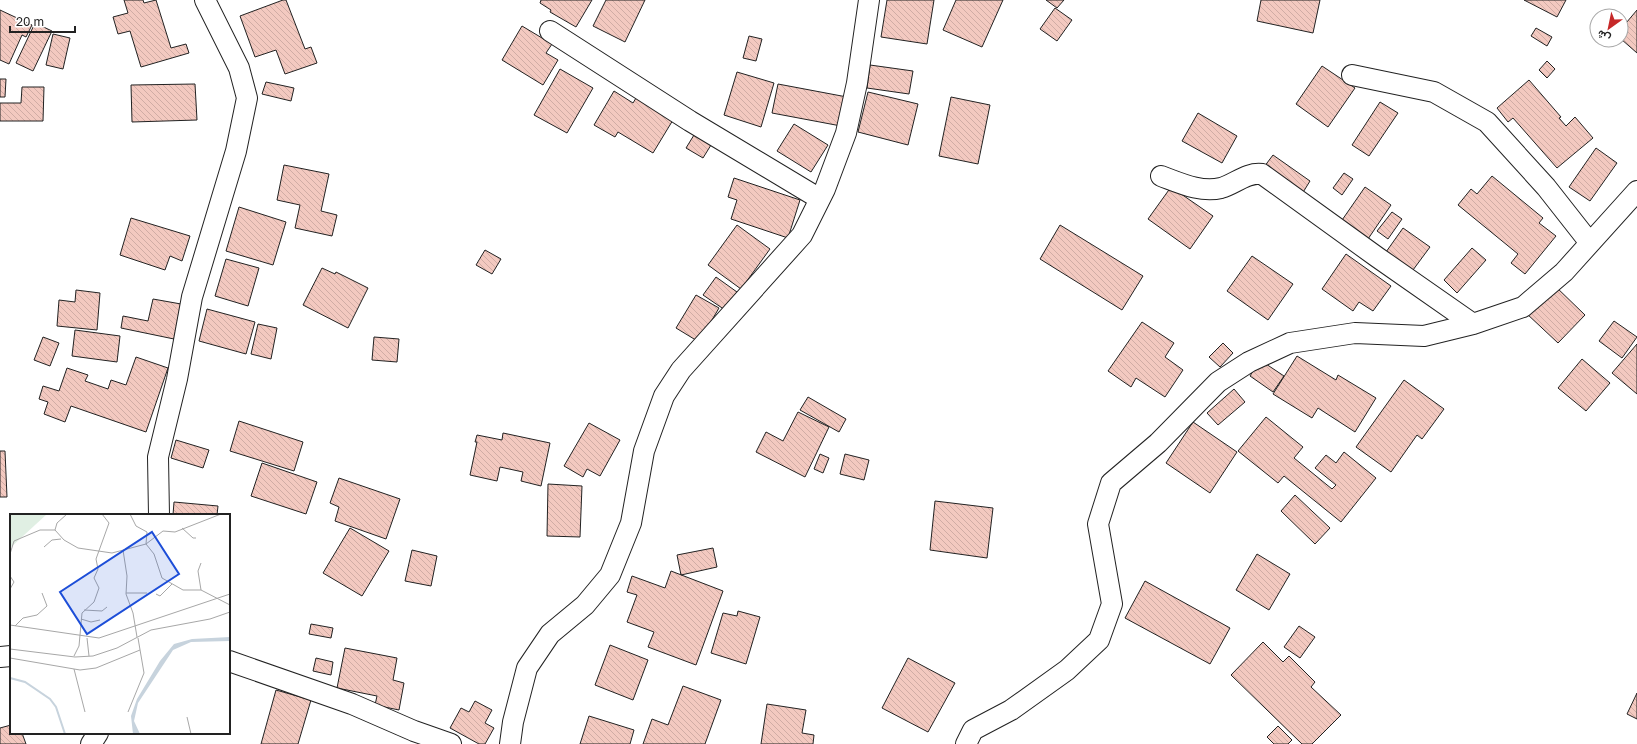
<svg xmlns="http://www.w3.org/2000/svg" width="1637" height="744" font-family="'Golos Text',Vazirmatn,sans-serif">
<defs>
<pattern id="building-back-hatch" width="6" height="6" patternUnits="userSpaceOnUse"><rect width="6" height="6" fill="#f3c9c0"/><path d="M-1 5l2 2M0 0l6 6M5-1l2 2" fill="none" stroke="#d0aca5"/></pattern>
</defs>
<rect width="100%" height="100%" fill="#fff"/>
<path fill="url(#building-back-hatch)" stroke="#222" d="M124,0h19l1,3 12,-3 15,48 15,-4 3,9 -48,14 -11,-36 -12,3 -5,-17 15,-4z
M283,0h3l19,49 6,-2 6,16 -32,11 -9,-24 -21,7 -15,-41z
M541,0h51l-16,27 -26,-15 1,-2 -11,-7z
M606,0h39l-20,42 -32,-16z
M887,0h47l-7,44 -46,-7z
M956,0h47l-21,47 -39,-17z
M1046,0h18l-7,8z
M1261,0h59l-7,33 -56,-12z
M1524,0h42l-9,17z
M1055,8l17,12 -15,21 -17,-12z
M0,10l32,15 -6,12 -4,-2 -13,29 -9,-4z
M1637,10v43l-16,-14v-10z
M35,23l17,8 -19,40 -17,-8z
M522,26l30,18 -6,9 12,7 -15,25 -41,-25z
M1536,28l16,9 -5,9 -16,-10z
M53,34l17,4 -7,31 -17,-4z
M749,36l13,3 -6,22 -13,-3z
M1547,61l8,8 -8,9 -8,-8z
M870,65l43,6 -4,23 -42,-6z
M1322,66l33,22 -27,39 -32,-23z
M560,69l33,19 -26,45 -33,-18z
M737,72l37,11 -13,44 -37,-12z
M0,79h6l-1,18h-5z
M1529,80l32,37 -2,1 7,8 9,-9 18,21 -36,30 -44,-50 -5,4 -11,-14z
M266,82l28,6 -3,13 -29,-7z
M195,84l2,36 -65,2 -1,-37z
M778,84l69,13 -6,29 -69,-13z
M22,87h22l-1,34h-43v-18h21z
M614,91l19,12 6,-10 37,22 -23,38 -35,-21 -3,5 -21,-12z
M868,92l50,12 -10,41 -50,-13z
M951,97l39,8 -12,59 -39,-8z
M1380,102l18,11 -29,43 -17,-11z
M1198,113l39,23 -15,27 -40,-22z
M794,124l34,21 -17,27 -34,-21z
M694,135l17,10 -8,13 -17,-10z
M1596,148l21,15 -27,38 -21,-14z
M1273,155l37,26 -8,13 -38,-27z
M284,165l45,9 -8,37 16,4 -5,21 -37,-8 5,-23 -23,-5z
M1344,173l9,6 -11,16 -9,-7z
M1492,176l51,42 -4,5 17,13 -31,38 -14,-11 7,-9 -60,-49 13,-16 6,5z
M734,178l66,22 -12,38 -57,-19 6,-19 -9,-3z
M1171,187l42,29 -23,33 -42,-30z
M1365,187l26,18 -25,37 -26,-19z
M239,207l47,15 -13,43 -47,-14z
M1392,212l10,7 -14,20 -11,-8z
M131,218l59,18 -8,25 -12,-5 -5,14 -45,-15z
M737,225l33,24 -29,40 -33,-24z
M1060,225l83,51 -21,34 -82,-51z
M1403,228l27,19 -17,23 -27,-18z
M1472,248l14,12 -29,33 -13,-13z
M485,250l16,9 -9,15 -16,-9z
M1346,254l45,32 -18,25 -14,-9 -6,9 -31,-22z
M1252,256l41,28 -25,36 -41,-29z
M226,259l33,9 -11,38 -33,-10z
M322,268l13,6 1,-2 32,16 -20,40 -45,-23z
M716,277l21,15 -12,18 -22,-15z
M1553,284l32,31 -27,28 -32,-30z
M76,290l24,3 -3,37 -40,-4 2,-26 16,2z
M696,295l23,13 -20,34 -23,-14z
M153,299l28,5 -7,35 -53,-11 2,-12 25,5z
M207,309l48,13 -9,32 -47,-13z
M1614,321l23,16 -15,21 -23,-17z
M1142,322l32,21 -9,14 18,13 -18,27 -29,-19 -5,9 -23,-16z
M258,324l19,4 -6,31 -20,-5z
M75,330l45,6 -3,26 -45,-6z
M43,337l16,6 -9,23 -16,-6z
M374,337l25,2 -2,23 -25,-2z
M1223,343l10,10 -13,14 -11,-10z
M1637,344v50l-25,-21z
M1297,356l39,24 2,-5 38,23 -21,34 -37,-24 -6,10 -39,-24z
M136,357l32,11 -22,64 -75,-26 -6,16 -21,-8 4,-12 -9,-3 4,-13 16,5 8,-23 21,7 -3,6 23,8 3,-9 15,5z
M1582,359l28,24 -24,28 -28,-23z
M1260,360l24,16 -11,16 -23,-16z
M1404,380l40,29 -22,30 -5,-4 -26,37 -35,-25z
M1234,389l11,13 -27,23 -11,-12z
M808,397l38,22 -7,13 -39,-22z
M798,412l31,15 -24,50 -49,-25 10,-20 17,9z
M1266,417l37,30 -9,11 38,31 4,-4 -21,-17 11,-13 10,8 8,-11 32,26 -35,44 -57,-46 -6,7 -40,-32z
M239,421l64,21 -9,29 -64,-20z
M1193,422l44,30 -27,41 -44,-30z
M589,423l31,17 -20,36 -13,-7 -4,8 -19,-11z
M503,433l47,10 -9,43 -20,-5 2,-9 -23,-5 -3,14 -27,-6 7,-33h-2l2,-7 25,5z
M176,440l33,10 -6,18 -32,-10z
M0,451h5l2,46h-7z
M820,454l9,4 -6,15 -9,-4z
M845,454l24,6 -5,20 -24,-6z
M262,463l55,19 -11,32 -55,-18z
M339,478l61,21 -14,40 -51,-18 4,-14 -9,-4z
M548,484l34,2 -2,51 -33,-1z
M1295,495l35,33 -15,16 -34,-33z
M935,501l58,7 -6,50 -57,-8z
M174,502l44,4 -1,9h-44z
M350,528l39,23 -27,45 -39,-23z
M713,548l4,19 -36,8 -4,-20z
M412,550l25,6 -6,30 -26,-5z
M1257,554l33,20 -21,36 -33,-20z
M671,571l52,20 -27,74 -48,-18 6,-15 -27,-10 10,-27 -10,-3 5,-16 33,12z
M1145,581l85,47 -20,36 -85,-46z
M738,611l22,6 -14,47 -35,-11 12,-40 14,3z
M311,624l22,4 -2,10 -22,-4z
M1299,626l16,11 -15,21 -16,-11z
M1263,642l20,20 6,-6 26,26 -4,5 30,28 -29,29h-10l-71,-69z
M610,645l38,15 -15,40 -38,-15z
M345,648l52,10 -4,22 11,3 -5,27 -24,-5 2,-9 -40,-8z
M316,658l17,4 -2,13 -18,-4z
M908,658l47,25 -27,49 -46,-24z
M683,686l38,14 -16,44h-62l9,-25 16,6z
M276,690l35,10 -13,44h-37z
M1637,693v26l-10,-5z
M475,701l17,9 -7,13 9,5 -9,16h-6l-29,-16 11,-20 8,4z
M767,704l39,6 -4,23 12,2 -1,9h-52z
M589,716l45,14 -4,14h-50z
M11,725v8h11l4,11h-26v-16z
M1278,726l14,14 -4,4h-14l-7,-7z"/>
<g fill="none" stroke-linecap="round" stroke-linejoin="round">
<defs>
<path id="street" d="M550,31l140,90 130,78
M1352,75l82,17 53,30 59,65 44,56
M1161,176c19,7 40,17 60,12 14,-4 26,-16 41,-14l115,83 96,67
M159,515l-1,-58 19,-78 15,-82 44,-146 11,-53 -8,-30 -34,-68
M0,657l11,-1
M229,661l123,43 62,27 37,13
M91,744l7,-11
M510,744l3,-22 14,-54 23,-34 35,-29 25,-30 21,-52 13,-72 20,-55 17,-26 121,-135 23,-46 21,-56 11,-50 12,-83
M966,744l7,-14 38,-20 56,-40 32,-30 13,-36 -14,-80 13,-41 47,-40 60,-61 31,-20 41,-19 65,-10 69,3 49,-12 50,-17 41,-35 73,-81"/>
</defs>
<use href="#street" stroke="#222" stroke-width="22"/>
<use href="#street" stroke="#fff" stroke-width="20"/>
</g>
<g transform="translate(10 514)">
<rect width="220" height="220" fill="#fff"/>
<path d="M0,0h37l-37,34z" fill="#e0efe3"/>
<path d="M220,123v4l-39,1 -18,8 -35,53 -4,18 6,13h-7l-2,-18 6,-17 23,-38 14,-17 18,-5z" fill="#c7d3dd"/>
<path fill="none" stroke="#c7d3dd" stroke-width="2" d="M0,164l15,4 25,17 6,8 9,27"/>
<path fill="none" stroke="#a7a7a7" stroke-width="1" d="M120,0l6,12 11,6 -1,12 8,10 8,24 21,12h18l29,15M172,14l11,10h3M45,16l2,-7 10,-9M34,33l8,-7 9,-1M113,36l4,26 -1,18 7,19 4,24M0,40l4,-13 26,-11h15l9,10 14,8 34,5 34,-9 17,-13 12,1 46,-18M191,49l-3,8 3,19M0,62l4,6 -4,7M116,79h21M146,80l4,2 12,-12M74,96l18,1 5,-4M71,105l10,3 9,-2M0,111l89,13 131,-44M5,112l8,-8 14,-3 10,-9 -5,-13M77,124l2,18M0,135l65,8 18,-1 24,-8 34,-18 59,-11 20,-7M64,142l5,-10 3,-33 12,-11 5,-14 -5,-10 4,-9 -2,-10 13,-36 -7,-9M0,144l70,12 16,-2 44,-18M64,155l11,43M118,198l16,-39 -6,-35M177,203l4,17"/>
<path fill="#1d4ed8" fill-opacity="0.15" stroke="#1d4ed8" stroke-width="2" d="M142,18l27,42 -92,60 -27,-42z"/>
<rect width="220" height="220" fill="none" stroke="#222" stroke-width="2"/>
</g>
<g transform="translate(1609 28) rotate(213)"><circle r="19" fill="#ffffff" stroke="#a7a7a7"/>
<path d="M0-3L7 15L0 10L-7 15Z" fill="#c62828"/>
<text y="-6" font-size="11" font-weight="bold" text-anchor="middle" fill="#222222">ش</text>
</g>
<path d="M10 26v6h65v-6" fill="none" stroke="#222222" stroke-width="2"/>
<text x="16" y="26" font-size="12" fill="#222222" stroke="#ffffff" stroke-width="3" paint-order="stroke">20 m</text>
</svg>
